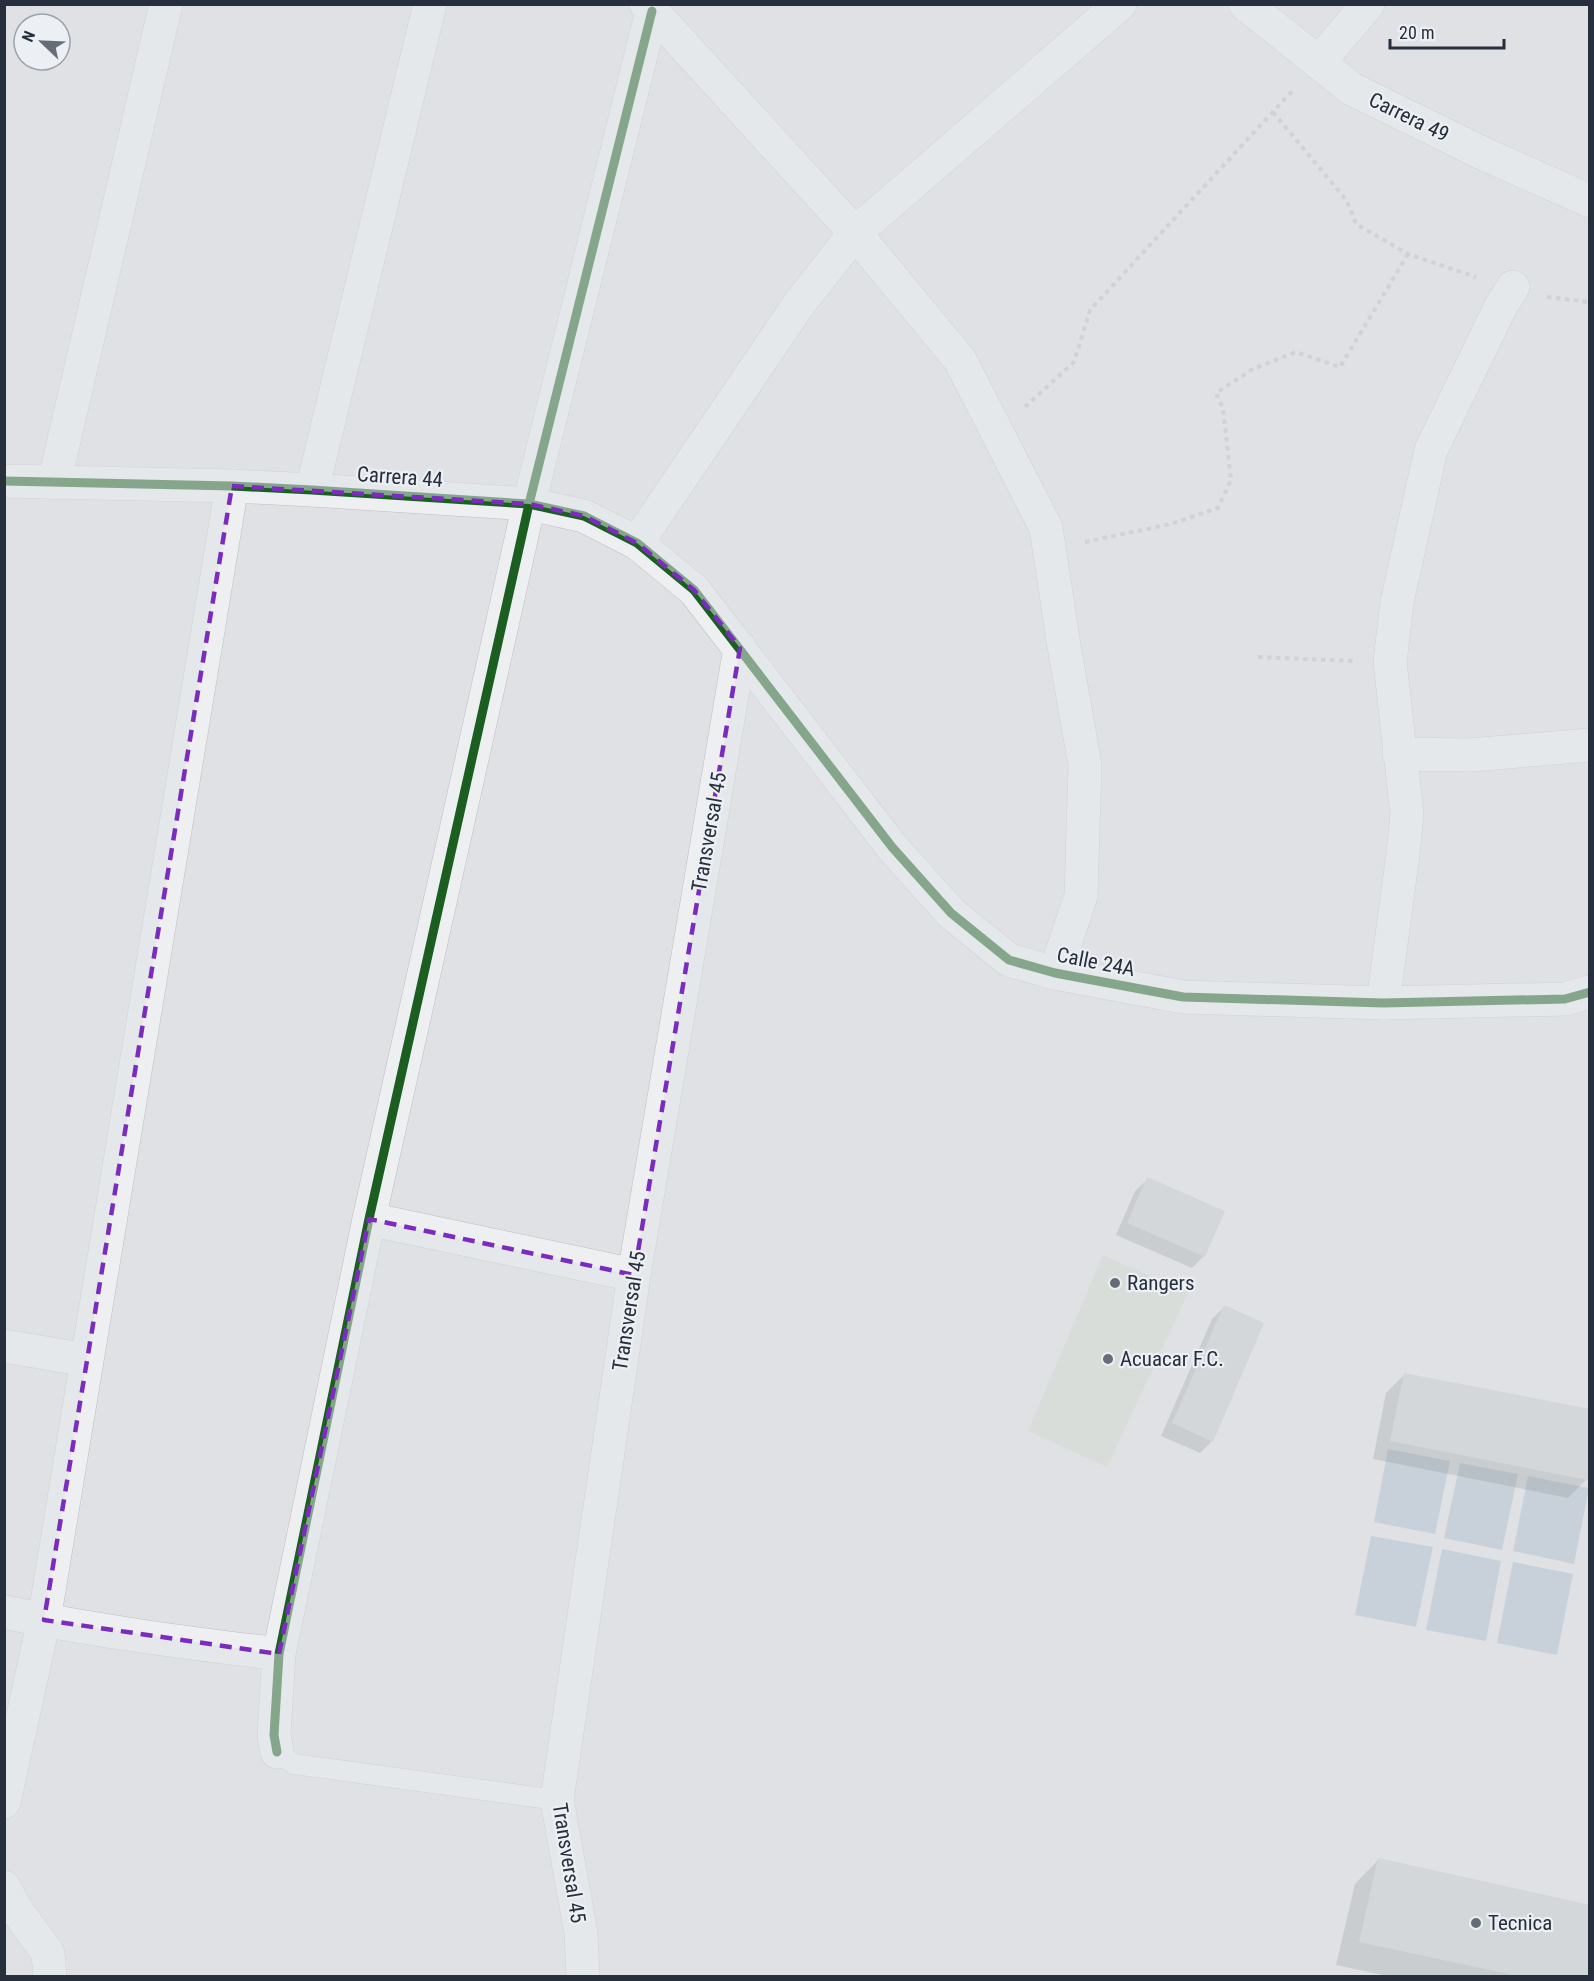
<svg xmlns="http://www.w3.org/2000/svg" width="1594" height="1981" font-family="'Roboto Condensed',sans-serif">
<rect width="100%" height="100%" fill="#dfe1e4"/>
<path fill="#d0d8cf" d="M1103,1255l85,38 -81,174 -79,-36z"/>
<path fill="#aebdce" d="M1388,1449l62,12 -15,73 -61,-12z
M1460,1463l58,11 -16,76 -58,-12z
M1528,1476l61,12 -15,76 -61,-13z
M1371,1536l62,11 -17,80 -61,-12z
M1442,1549l59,12 -15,80 -60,-11z
M1513,1562l60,12 -16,81 -60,-12z"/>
<path fill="#0003" d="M1148,1179l56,77 -12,12 -76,-33 19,-44z
M1224,1307l-12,134 -12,12 -39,-17 51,-117z
M1405,1374l185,89 -4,17 -18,18 -195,-39 13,-66z
M1378,1860l212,46v70h-203l-51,-11 19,-81z"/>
<path fill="#c7c9cc" d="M1147,1177l78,34 -20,46 -78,-34z
M1224,1305l40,18 -51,119 -41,-19z
M1404,1373l186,36v62l-2,9 -198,-39z
M1378,1858l212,47v71h-72l-159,-34z"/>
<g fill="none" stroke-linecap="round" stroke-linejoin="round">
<defs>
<path id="service" d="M277,1752l17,12 263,36"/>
<path id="minor" d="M646,4l209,229 105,127 86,168 18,118 21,119 -4,131 -26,77
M1245,4l107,85 132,65 106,47
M1318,63l50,-59
M54,483l112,-479
M312,490l118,-486
M637,543l162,-239 56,-71 265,-229
M1399,754l71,1 120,-10
M1383,1003l20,-149 4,-40 -17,-152 7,-60 34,-152 70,-144 12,-19
M369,1219l265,56
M4,1346l83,14
M4,1612c91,19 183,31 275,42
M277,1752l-3,-17 5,-81 90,-435 160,-715 123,-493
M4,1802l40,-182 188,-1134
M4,1887l11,21 33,45 2,23"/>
<path id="tertiary" d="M4,481l228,5 80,4 217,14 55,12 53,27 57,47 198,257 59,66 58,47 46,13 128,24 200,6 182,-4 25,-7
M583,1976l-2,-43 -24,-133 77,-525 106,-627"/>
</defs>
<use href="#service" stroke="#bdbfc2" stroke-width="21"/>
<use href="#minor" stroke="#bdbfc2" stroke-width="34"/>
<use href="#tertiary" stroke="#bdbfc2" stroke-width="34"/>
<path stroke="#bebfc4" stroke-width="4" stroke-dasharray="4.5 4.5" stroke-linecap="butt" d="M1273,112l74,89 9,23 52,30 68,23
M1547,297l43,5
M1025,407l49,-45 16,-52 204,-221
M1085,542l86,-18 47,-16 13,-28 -8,-72 -7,-15 37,-24 43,-17 44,15 68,-113
M1258,657l95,4"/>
<use href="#service" stroke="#eeeff1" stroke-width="20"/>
<use href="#minor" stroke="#eeeff1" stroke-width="33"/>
<use href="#tertiary" stroke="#eeeff1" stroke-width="33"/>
<defs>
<path id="cycleway" d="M4,481l228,5 80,4 217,14 55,12 53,27 57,47 198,257 59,66 58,47 46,13 128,24 200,6 182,-4 25,-7
M277,1752l-3,-17 5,-81 90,-435 160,-715 123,-493"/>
</defs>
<use href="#cycleway" stroke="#eceff4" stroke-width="13"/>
<use href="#cycleway" stroke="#1b5e20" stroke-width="9"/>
</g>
<path d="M0 0H1594V1981H0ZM232,486l297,18 55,12 53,27 57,47 46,58 -106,627 -265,-56 -90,435 -235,-34z" fill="#dfe1e4" fill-opacity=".55" fill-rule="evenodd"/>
<path fill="none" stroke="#7b2cbf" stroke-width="4.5" stroke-dasharray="12 8" stroke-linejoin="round" d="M232,486l297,18 55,12 53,27 57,47 46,58 -106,627 -265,-56 -90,435 -235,-34z"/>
<g fill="#676d77" stroke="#eceff4" stroke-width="2">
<circle cx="1115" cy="1283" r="6"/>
<circle cx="1108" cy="1359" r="6"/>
<circle cx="1476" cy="1923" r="6"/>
</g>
<g text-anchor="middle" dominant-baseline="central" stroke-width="4.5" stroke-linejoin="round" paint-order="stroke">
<g font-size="21" fill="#272f3c" stroke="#eceff4">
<text transform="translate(1409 117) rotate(26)">Carrera 49</text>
<text transform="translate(400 477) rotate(4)">Carrera 44</text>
<text transform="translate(709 832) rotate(-80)">Transversal 45</text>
<text transform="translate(1096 962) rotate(11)">Calle 24A</text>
<text transform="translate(629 1311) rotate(-81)">Transversal 45</text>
<text transform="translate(569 1863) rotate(81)">Transversal 45</text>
</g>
<g font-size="21" fill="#272f3c" stroke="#eceff4" text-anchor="start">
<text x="1127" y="1283">Rangers</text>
<text x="1120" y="1359">Acuacar F.C.</text>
<text x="1488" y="1923">Tecnica</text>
</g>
</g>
<rect width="1594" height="1981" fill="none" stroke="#272f3c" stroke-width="12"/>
<g transform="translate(42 42) rotate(293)"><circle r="28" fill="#eceff4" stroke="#9da2aa" stroke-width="1.5"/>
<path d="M0-4.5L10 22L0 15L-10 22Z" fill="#676d77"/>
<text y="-9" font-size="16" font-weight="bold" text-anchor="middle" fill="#272f3c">N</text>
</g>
<path d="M1390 39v9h114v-9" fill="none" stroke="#272f3c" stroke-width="3"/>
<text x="1399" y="39" font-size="18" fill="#272f3c" stroke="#eceff4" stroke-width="4.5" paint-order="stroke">20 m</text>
</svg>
